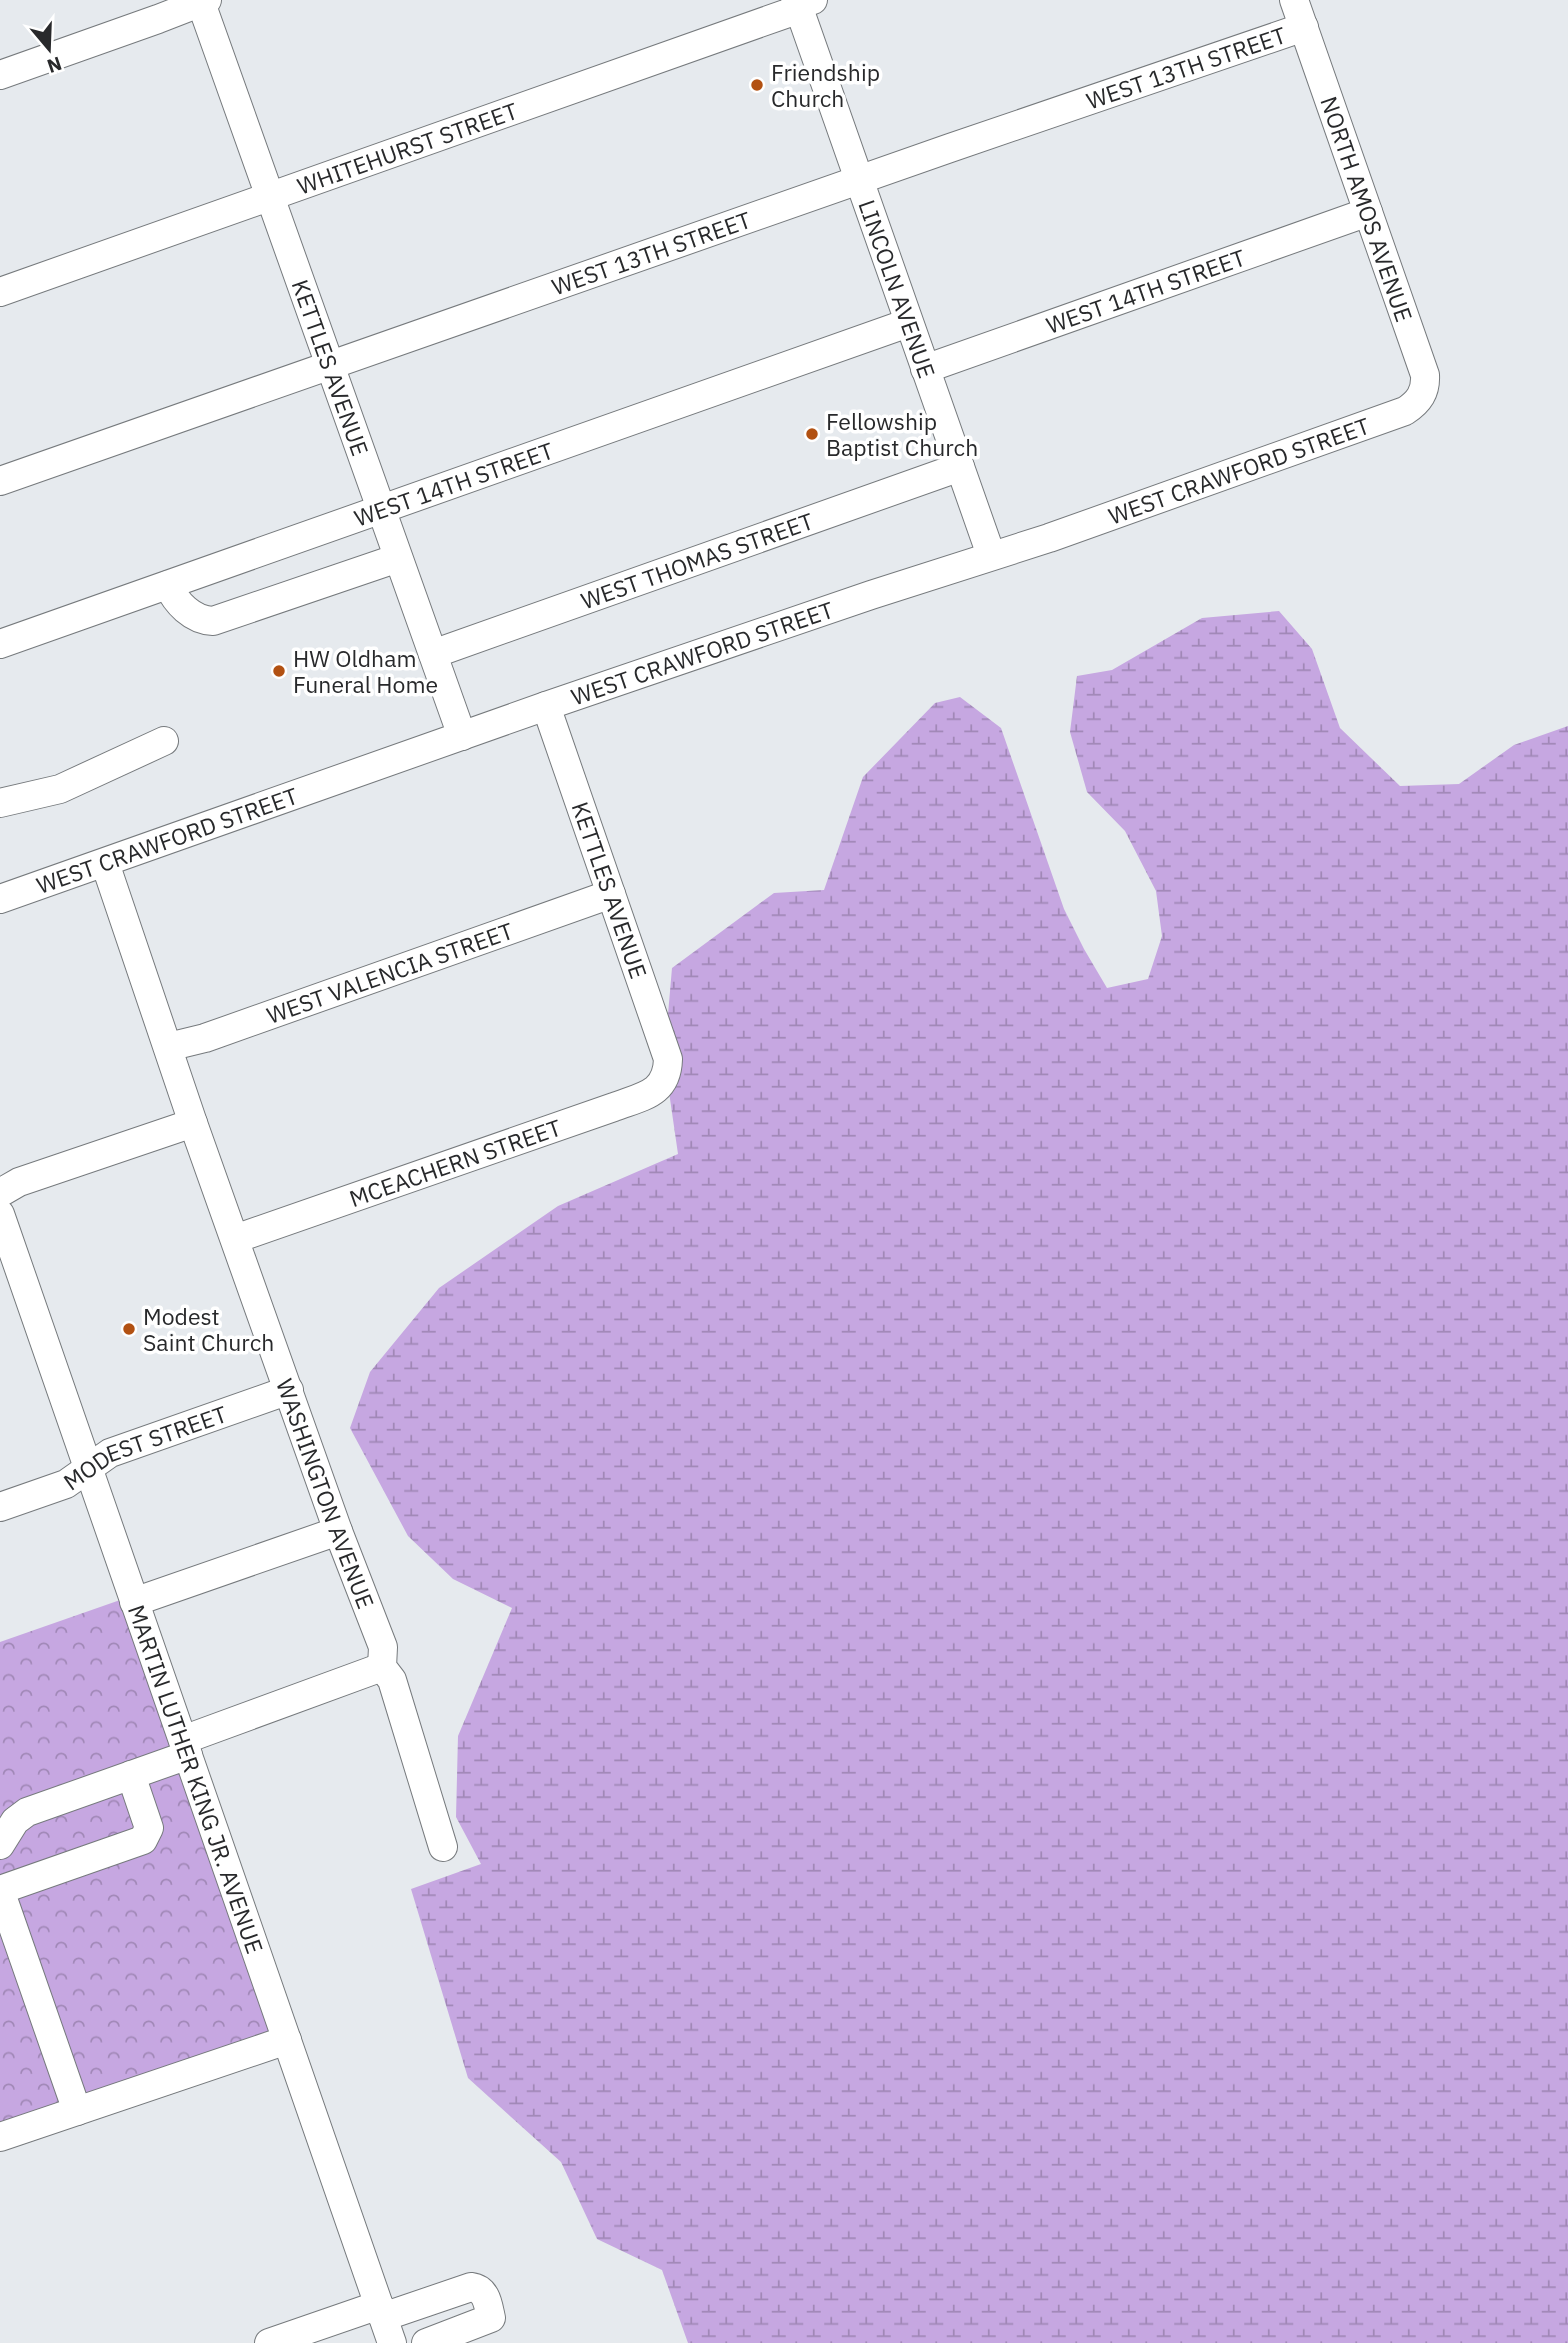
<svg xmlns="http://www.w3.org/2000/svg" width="1568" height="2343" font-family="'IBM Plex Sans',sans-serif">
<defs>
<pattern id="wetland-marsh" width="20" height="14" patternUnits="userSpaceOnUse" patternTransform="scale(1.75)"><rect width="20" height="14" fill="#c6a7e1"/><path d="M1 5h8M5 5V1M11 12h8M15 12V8" fill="none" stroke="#a188b7"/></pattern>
<pattern id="park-crowns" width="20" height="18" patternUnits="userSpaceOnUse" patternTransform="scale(1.75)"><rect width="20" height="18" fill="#c6a7e1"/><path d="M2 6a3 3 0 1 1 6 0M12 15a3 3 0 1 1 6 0" fill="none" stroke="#a188b7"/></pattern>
</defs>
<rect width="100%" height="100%" fill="#e6eaee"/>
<path fill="url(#wetland-marsh)" d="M1279,611l33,38 28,79 60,58 59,-2 55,-39 54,-19v1617h-880l-26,-73 -65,-31 -36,-77 -93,-84 -57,-189 70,-25 -25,-47 2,-81 54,-128 -59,-29 -45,-43 -58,-108 20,-56 69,-84 119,-82 120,-52 -9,-62 4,-6h4l1,-8 3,-7 -3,-2 -11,-43 5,-58 102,-75 50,-3 39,-113 72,-74 25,-6 41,31 63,181 20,40 23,39 41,-9 14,-43 -6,-45 -31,-60 -38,-39 -17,-60 7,-56 35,-6 90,-52z"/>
<path fill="url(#park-crowns)" d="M123,1599l151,434 -274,93v-484z"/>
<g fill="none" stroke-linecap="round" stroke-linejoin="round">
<defs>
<g id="minor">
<path id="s1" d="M200,0l262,736"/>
<path id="s2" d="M796,0l195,555"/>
<path d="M0,75l158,-56 49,-19"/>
<path id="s3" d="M0,292l788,-279 10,-8 15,-5"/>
<path id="s4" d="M925,369l443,-157"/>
<path id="s5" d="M0,481l950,-333 354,-121"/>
<path d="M168,585c8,18 24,35 45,36l185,-63"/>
<path id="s6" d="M0,644l908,-321"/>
<path id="s7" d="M433,654l527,-187"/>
<path d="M0,803l60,-14 104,-48"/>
<path id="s8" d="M105,863l88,260 145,408 45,116 -1,20 10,13 51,167"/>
<path id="s9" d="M0,899l546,-193 325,-111 178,-57 356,-127c14,-9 21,-19 20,-36l-131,-375"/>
<path id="s10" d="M168,1047l37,-9 406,-144"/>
<path d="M0,1193l19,-11 174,-59"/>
<path id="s11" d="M0,1214l392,1129"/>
<path id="s12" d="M235,1239l379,-132c29,-11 53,-13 54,-48l-122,-353"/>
<path id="s13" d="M0,1507l66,-23 44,-31 179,-63"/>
<path d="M134,1602l204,-71"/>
<path d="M183,1740l199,-73"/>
<path d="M0,1845l15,-24 12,-9 161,-57"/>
<path d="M0,1890l77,221"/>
<path d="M0,1890l143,-50 6,-12 -18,-53"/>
<path d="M0,2137l287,-97"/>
<path d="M383,2317l88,-30c16,2 17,18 20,31l-65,25"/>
<path d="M269,2343l110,-38"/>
</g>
</defs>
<use href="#minor" stroke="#767a7d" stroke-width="30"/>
<use href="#minor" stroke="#fff" stroke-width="28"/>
</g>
<g fill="#b25112" stroke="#fff" stroke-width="2.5">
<circle cx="757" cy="85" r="7"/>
<circle cx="812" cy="434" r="7"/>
<circle cx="279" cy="671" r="7"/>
<circle cx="129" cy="1329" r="7"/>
</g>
<g text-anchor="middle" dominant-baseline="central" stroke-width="7" stroke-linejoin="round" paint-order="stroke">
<g font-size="23" fill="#28292b" stroke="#fff">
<text stroke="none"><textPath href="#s5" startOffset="1256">WEST 13TH STREET</textPath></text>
<text stroke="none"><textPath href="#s3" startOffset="432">WHITEHURST STREET</textPath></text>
<text transform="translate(1367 209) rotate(71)">NORTH AMOS AVENUE</text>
<text stroke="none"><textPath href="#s5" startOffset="690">WEST 13TH STREET</textPath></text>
<text stroke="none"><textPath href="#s2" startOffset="306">LINCOLN AVENUE</textPath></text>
<text stroke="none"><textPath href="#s4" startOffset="234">WEST 14TH STREET</textPath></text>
<text stroke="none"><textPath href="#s1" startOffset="390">KETTLES AVENUE</textPath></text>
<text stroke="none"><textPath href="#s9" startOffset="1311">WEST CRAWFORD STREET</textPath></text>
<text stroke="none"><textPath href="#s6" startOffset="481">WEST 14TH STREET</textPath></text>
<text stroke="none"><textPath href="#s7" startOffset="280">WEST THOMAS STREET</textPath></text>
<text stroke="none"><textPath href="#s9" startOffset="744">WEST CRAWFORD STREET</textPath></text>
<text stroke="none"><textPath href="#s9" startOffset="177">WEST CRAWFORD STREET</textPath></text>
<text transform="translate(610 890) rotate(71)">KETTLES AVENUE</text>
<text stroke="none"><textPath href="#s10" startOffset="234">WEST VALENCIA STREET</textPath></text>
<text stroke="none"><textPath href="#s12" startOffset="233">MCEACHERN STREET</textPath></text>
<text stroke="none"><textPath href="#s13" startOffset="158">MODEST STREET</textPath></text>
<text stroke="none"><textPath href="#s8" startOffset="668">WASHINGTON AVENUE</textPath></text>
<text stroke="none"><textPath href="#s11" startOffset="598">MARTIN LUTHER KING JR. AVENUE</textPath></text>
</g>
<g font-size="23" fill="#28292b" stroke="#fff" text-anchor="start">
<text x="771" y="72">Friendship<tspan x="771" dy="26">Church</tspan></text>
<text x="826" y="421">Fellowship<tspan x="826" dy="26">Baptist Church</tspan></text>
<text x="293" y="658">HW Oldham<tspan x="293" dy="26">Funeral Home</tspan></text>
<text x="143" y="1316">Modest<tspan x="143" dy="26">Saint Church</tspan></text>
</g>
</g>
<g transform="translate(49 49) rotate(161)" stroke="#ffffff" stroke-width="5" paint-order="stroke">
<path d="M0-5L12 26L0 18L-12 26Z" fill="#28292b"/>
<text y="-10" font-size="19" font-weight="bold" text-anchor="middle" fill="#28292b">N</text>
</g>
</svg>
